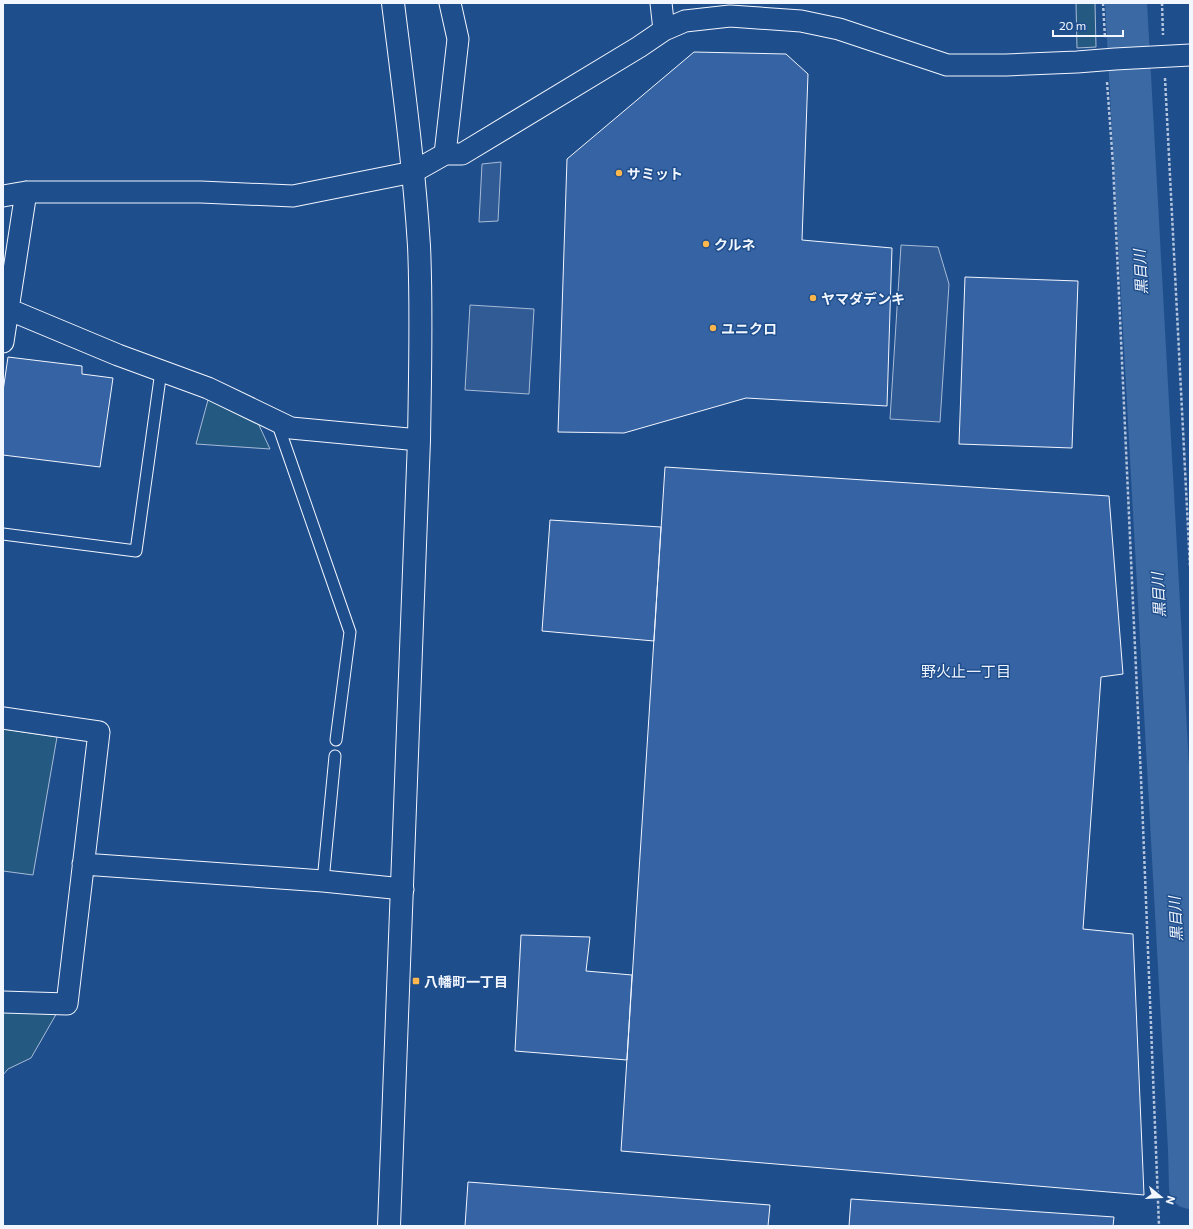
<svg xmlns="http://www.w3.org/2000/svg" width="1193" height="1229" font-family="Commissioner,'Noto Sans JP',sans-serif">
<rect width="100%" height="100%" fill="#1f4e8c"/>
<path fill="#245a82" stroke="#a8bbd7" d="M1076,3h19l1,44 -19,1z
M211,389l40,19 19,41 -74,-5z
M3,729l54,8 -24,138 -30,-4z
M3,1002l59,2 -31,54 -23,11 -5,6z"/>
<path fill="#305b95" stroke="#a8bbd7" d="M501,162l-3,59 -19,1 3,-58z
M901,245l37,2 11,37 -9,138 -50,-3z
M470,305l64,4 -5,85 -64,-4z"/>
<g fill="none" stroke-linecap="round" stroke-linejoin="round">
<path stroke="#3b69a3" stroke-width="42" d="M1126,3l63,1146 1,39"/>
</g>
<path fill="#3563a3" stroke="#f2f6ff" d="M694,52l92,2 22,20 -6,166 90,8 -5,158 -141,-8 -122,35 -66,-1 9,-273z
M965,277l113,4 -6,167 -113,-4z
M8,357l74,9v8l31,4 -13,89 -97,-12v-64z
M665,467l444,29 14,178 -22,3 -18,252 50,5 11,261 -523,-44z
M550,520l111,7 -7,114 -112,-10z
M521,935l69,2 -4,34 46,4 -5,85 -112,-9z
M468,1182l302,23 -2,21h-303z
M851,1199l263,18 -1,9h-264z"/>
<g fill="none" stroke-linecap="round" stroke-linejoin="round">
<defs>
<path id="lane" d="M277,422l73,210 -14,108
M3,534l133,17 25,-180
M323,881l12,-125"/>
<path id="street" d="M661,3l3,27
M445,154l13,-115 -8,-36
M3,196l23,-4h175l92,4 120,-24 32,-18h17l177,-107 25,-17 21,-9 45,-5 71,5 38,8 108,36h59l71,-3 38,-3 75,-4
M3,307l115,48 90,33 83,40 128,12
M3,342l23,-150
M3,718l96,14 -32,272 -64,-2
M83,864l240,17 80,8"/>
<path id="secondary" d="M389,1226l30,-786c1,-65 3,-129 0,-194 -5,-81 -16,-162 -26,-243"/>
</defs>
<use href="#lane" stroke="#f2f6ff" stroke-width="13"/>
<use href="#street" stroke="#f2f6ff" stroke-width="23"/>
<use href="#secondary" stroke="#f2f6ff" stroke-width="24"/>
<path stroke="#b3c4dc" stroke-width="2.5" stroke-dasharray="3 2" stroke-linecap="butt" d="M1103,3l2,35
M1162,3l1,32
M1165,78l25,489
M1107,82l6,82 29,637 17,425"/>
<use href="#lane" stroke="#1f4e8c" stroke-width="11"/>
<use href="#street" stroke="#1f4e8c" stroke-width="21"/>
<use href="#secondary" stroke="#1f4e8c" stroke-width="22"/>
</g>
<g fill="#ffb74d" stroke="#1f4e8c" stroke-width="1.5">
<circle cx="619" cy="173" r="4"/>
<circle cx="706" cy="244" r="4"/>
<circle cx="813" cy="298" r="4"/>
<circle cx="713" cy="328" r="4"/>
<rect x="412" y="977" width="8" height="8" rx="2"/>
</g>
<g text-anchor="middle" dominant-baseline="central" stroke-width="3" stroke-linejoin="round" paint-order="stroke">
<g font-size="14" font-weight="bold" fill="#f2f6ff" stroke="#1f4e8c" text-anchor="start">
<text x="627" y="173">サミット</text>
<text x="714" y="244">クルネ</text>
<text x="821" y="298">ヤマダデンキ</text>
<text x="721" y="328">ユニクロ</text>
<text x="424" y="981">八幡町一丁目</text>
</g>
<g font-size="15" font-style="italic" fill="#f2f6ff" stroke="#1f4e8c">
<text transform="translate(1140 272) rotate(-93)">黒目川</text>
<text transform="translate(1158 595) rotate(-93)">黒目川</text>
<text transform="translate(1175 919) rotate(-93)">黒目川</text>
</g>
<g font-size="15" fill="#f2f6ff" stroke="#1f4e8c">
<text x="966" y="671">野火止一丁目</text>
</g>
</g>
<rect width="1193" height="1229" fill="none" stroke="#f2f6ff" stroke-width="8"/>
<g transform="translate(1161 1197) rotate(108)" stroke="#1f4e8c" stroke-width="3" paint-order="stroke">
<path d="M0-3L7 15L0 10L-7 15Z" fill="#f2f6ff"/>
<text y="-6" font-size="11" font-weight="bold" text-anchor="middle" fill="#f2f6ff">N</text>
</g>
<path d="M1053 30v6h70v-6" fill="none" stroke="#f2f6ff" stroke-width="2"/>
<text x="1059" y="30" font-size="12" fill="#f2f6ff" stroke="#1f4e8c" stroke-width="3" paint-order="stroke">20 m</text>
</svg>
